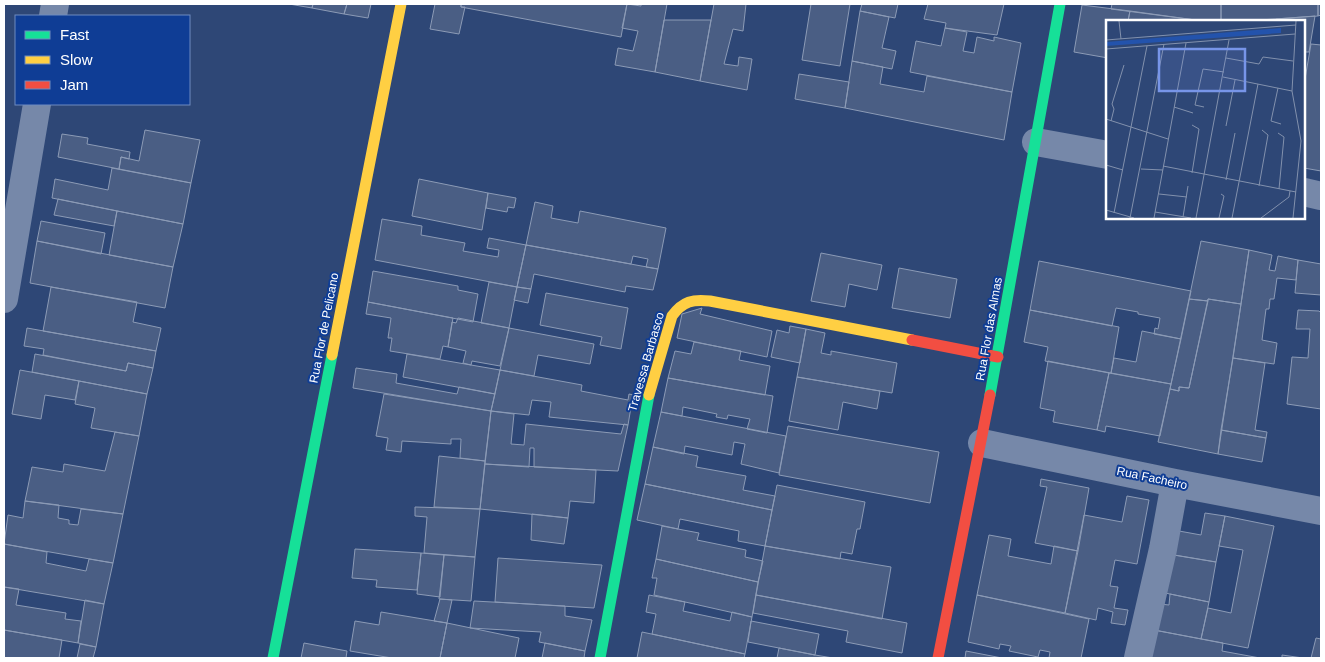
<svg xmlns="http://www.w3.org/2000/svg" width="1325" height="662" font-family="Arial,sans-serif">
<rect width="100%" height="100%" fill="#2e4776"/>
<path fill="#4a5e84" stroke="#8c9bb6" d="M289,4h24l-1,4z
M313,4h34l-3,10 -32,-6z
M347,4h24l-3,14 -24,-4z
M435,4h26v3h4l-6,27 -29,-5z
M461,4h166l-6,33 -160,-30z
M627,4l14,2v-2h26l-12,68 -40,-7 3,-17 15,3 5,-20 -16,-3z
M714,4h32l-3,27 -10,-2 -9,35 14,2 1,-9 13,2 -5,31 -47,-9z
M811,4h39l-10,62 -38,-6z
M862,4h36l-3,14 -35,-7z
M928,4h76l-7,31 -52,-7 1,-5 -22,-4z
M1112,4h109v17h-18l-92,-12z
M1221,4h97v12l-73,5h-24z
M1318,4h3v11l-3,1z
M1082,5l48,6 -2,10h-20v37l-34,-6z
M860,11l29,6 -7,31 14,3 -4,18 -40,-8z
M1130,11l73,10h-75z
M1315,16l-6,36h-5v-31h-29l1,-2z
M664,20h47l-11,61 -45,-9z
M945,28l22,4 -4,19 11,2 3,-16 17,4v-4l27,6 -9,49 -102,-20 6,-31 25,5z
M1311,44l10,1v126l-17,-3v-83z
M852,61l31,6 -3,17 44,8 3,-16 85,16 -8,48 -159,-32z
M799,74l50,8 -4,26 -50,-9z
M145,130l55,10 -9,43 -72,-14 2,-12 18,4z
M62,134l26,4 -1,6 43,8 -1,7 -8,-2 -2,12 -61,-12z
M112,168l79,15 -8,41 -131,-26 3,-19 53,11z
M419,179l69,14 -6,37 -70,-14z
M488,193l28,5 -2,10 -6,-1 -1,5 -21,-4z
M58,199l59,12 -3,15 -60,-11z
M535,202l18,4 -2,12 27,5 2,-12 86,17 -8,41 -12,-2 2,-8 -15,-3 -2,8 -105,-19z
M117,211l66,13 -10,43 -64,-12z
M382,219l40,7 -1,9 44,8 -2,8 35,6 1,-7 -12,-2 2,-10 37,7 -9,42 -142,-27z
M41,221l64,12 -4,21 -64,-13z
M37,241l136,26 -8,41 -135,-25z
M1201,241l48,9 -8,54 -33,-5v2l-19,-2z
M526,245l132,24 -5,21 -27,-4 -1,6 -91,-18 -3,15 -14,-2z
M1249,250l23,5 -3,15 6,1 3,-15 20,4 -2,20 -19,-2 -3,21h-4l-1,10h-3l-4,31 15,3 -3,21 -41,-6z
M821,253l61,12 -5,25 -28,-6 -4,23 -34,-6z
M1298,260l23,4v31l-26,-2z
M1039,261l152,30 -10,48 -27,-5 1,-6 3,1 2,-11 -22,-4v-2l-22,-4 -4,18 -82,-16z
M899,268l58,11 -7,39 -58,-10z
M373,271l85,15v4l20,4 -5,28 -105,-20z
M489,282l28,5 -8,41 -28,-5z
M51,287l86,15 -4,20 28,6 -5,23 -113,-20z
M517,287l14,2 -3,14 -14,-3z
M546,293l82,15 -7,41 -21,-4 2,-8 -62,-12z
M1189,299l19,2 -19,87 -10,-1v4l-9,-2z
M1208,299l33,5 -23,150 -60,-12 12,-53 9,2v-4l10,1z
M368,302l85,16 -5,29 -5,-1 -3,13 -50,-8 2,-13h-4l3,-20 -25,-4z
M702,308l-2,6 72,17 -5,26 -90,-19 5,-24z
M1030,310l89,17 -8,46 -66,-12 3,-14 -24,-5z
M1298,310l21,1 2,2v96l-34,-5 5,-47 16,1 2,-29h-14z
M458,318l51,10 -9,38 -28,-5 -1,4 -8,-2 3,-12 -18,-4 4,-25 4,1z
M790,326l16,3 -6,34 -29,-6 6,-27 12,3z
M27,328l129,23 -3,17 -25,-5 -2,8 -83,-16 1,-6 -20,-3z
M509,328l85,16 -4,20 -52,-9 -4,21 -34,-6z
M806,329l19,4 -4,20 10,2v-4l66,12 -5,30 -95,-16z
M1142,331l39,8 -10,45 -60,-11 3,-15 22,4z
M694,342l47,9 -2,9 31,6 -5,29 -97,-17 7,-27 16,3z
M35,354l91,17 2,-8 25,5 -6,26 -115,-22z
M407,354l93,16 -5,24 -92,-17z
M1233,358l32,5 -10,67 12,2 -1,6 -45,-8z
M1048,361l61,12 -12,57 -44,-8 2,-11 -15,-3z
M356,368l41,6 -1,9 61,11 2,-7 36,7 -4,17 -138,-23z
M20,370l59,11 -4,19 -30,-5 -4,24 -29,-5z
M500,370l82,15 -1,6 47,9 1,-6 4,1 -5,30 -79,-8 2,-15 -19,-2 -3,15 -38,-4z
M1109,373l62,11 -11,52 -54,-10 -1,6 -8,-2z
M797,377l83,14 -3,18 -34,-7 -5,28 -49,-9z
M668,378l105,18 -6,37 -20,-4 3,-10 -22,-4 -1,4 -11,-2 1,-3 -34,-7 -1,9 -21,-4z
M79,381l68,13 -8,42 -48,-8 4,-20 -20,-4z
M384,394l107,17 -6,50 -25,-3 1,-19h-10v5l-49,-3 -1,11 -15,-2 2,-12 -12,-2z
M491,411l23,3 -3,30 13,1 2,-21 95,10 3,-10 4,1 -10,46 -84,-4v-19h-4l-1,19 -44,-3z
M661,412l125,24 -7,37 -38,-9 4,-20 -11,-2 -2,13 -47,-9 -1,8 -31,-7z
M788,426l151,26 -9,51 -151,-28z
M1221,430l45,8 -4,24 -44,-8z
M115,432l24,4 -16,78 -98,-13 7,-34 31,5 1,-8 41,7z
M653,447l45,9 -2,11 50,9 -3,14 32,6 -3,14 -127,-26z
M439,456l46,5 -5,48 -46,-2z
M485,464l111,6 -2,33 -24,-2 -2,17 -88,-9z
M1041,479l48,9 -11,63 -43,-8 12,-56 -7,-1z
M645,484l127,26 -7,36 -27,-5 1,-10 -59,-12 -2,10 -41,-9z
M777,485l88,17 -5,27h-3l-5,25 -11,-2 -1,7 -75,-13z
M1127,496l22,4 -12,64 -22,-4 -5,26 8,1 -4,21 14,2 -3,15 -14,-2 2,-11 -15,-4 -2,12 -31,-7 19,-98 38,7z
M25,501l34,4 -1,13 11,2v4l9,1 3,-16 42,5 -10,49 -109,-19 4,-29 15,3z
M415,507l65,2 -5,48 -51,-4 3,-36 -12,-1z
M1205,513l20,3 -9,46 -42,-7 5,-24 22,4z
M532,514l36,4 -4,26 -33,-4z
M1225,516l49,10 -26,122 -47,-9 7,-31 23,5 12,-63 -24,-4z
M662,526l37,7 -2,7 49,10 -1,7 18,4 -5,21 -102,-23z
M989,535l22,4 -3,17 43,8 3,-18 24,5 -13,62 -88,-18z
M4,544l43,8 -1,11 40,8 3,-12 24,4 -9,41 -100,-17z
M765,546l126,21 -9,52 -126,-24z
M355,549l66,4 -4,37 -41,-3 1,-7 -25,-2z
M421,553l23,2 -4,42 -23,-3z
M444,555l31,2 -4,44 -32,-2z
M1174,555l42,7 -7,40 -44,-9z
M498,558l104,7 -8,43 -99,-6z
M656,559l102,23 -6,35 -98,-22 3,-17h-5z
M4,587l15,2 -3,16 50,8 -1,6 16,2 -3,22 -74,-13z
M1170,594l39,8 -8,37 -47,-9 6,-26 9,1z
M649,595l36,7 -2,9 47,10 2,-9 20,5 -7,37 -93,-20 4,-20 -10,-2z
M756,595l151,28 -5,30 -56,-11 2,-11 -95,-18z
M977,595l112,24 -8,39h-32l1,-6 -10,-2 -2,7 -29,-6 2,-5 -11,-2 -1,5 -31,-7z
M440,599l12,1 -5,23 -13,-2z
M85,600l19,4 -8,43 -18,-4z
M474,601l91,5v10l27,4 -7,31 -46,-9 2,-10 -71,-4z
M381,612l66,11 -7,35h-48l-42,-7 5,-30 24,4z
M751,621l68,13 -4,21 -67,-13z
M447,623l72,15 -4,20h-75z
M4,630l58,10 -3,18h-55z
M1154,630l69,13 -1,8 38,7h-116z
M642,632l103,22 -1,4h-107z
M1316,638l5,1v19h-10z
M304,643l43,8 -1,7h-45z
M545,643l40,8 -1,7h-42z
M80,644l16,3 -3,11h-16z
M779,648l36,7 18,3h-56z
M966,651l36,7h-37z
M1282,655l21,3h-21z"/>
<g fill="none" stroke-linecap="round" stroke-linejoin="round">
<path stroke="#7688a9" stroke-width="28" d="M53,16l2,-12
M1036,142l72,13
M1304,192l17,4
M4,299l33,-195
M982,443l193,40 146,28
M1138,658l25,-109 12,-66"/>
<path stroke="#16e098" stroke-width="11" d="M990,395l70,-391
M273,658l59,-303
M600,658l49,-263"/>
<path stroke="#ffcf43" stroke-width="11" d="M332,355l69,-351
M649,395l23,-79c11,-15 21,-17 38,-15l202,39"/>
<path stroke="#f24e42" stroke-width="11" d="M912,340l86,17
M938,658l52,-263"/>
</g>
<g text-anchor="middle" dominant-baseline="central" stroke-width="4" stroke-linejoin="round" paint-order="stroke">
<g font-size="12" fill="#fff" stroke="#0f3d95">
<text transform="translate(324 328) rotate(-79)">Rua Flor de Pelicano</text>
<text transform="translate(989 329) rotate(-80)">Rua Flor das Almas</text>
<text transform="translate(646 362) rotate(-74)">Travessa Barbasco</text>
<text transform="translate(1152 478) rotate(12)">Rua Facheiro</text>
</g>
</g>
<g transform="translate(1106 20)">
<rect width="199" height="199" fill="#2e4776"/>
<path d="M175,8v5l-175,13v-4z" fill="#2353ac"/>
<path fill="none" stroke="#8291ad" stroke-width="1" d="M13,1l2,18M0,20l190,-15M0,29l189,-15M120,38l33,6 4,-7 30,4M117,57l69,14M172,68l-7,33 10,3M68,87l19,6M98,87l-9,-2 8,-36 21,3M0,99l62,20M5,101l3,-12 -2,-5 12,-39M120,106l9,-46M172,113l6,4 -5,52M0,145l17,5M57,146l133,26M35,149l22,1M86,153l7,-44 -7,-4M120,160l9,-47M153,166l9,-51 -6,-5M53,174l28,3M0,190l28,8M49,192l36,6M8,193l33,-167M77,197l5,-31M24,198l34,-174M48,198l32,-175M90,198l33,-178M113,198l5,-22 -3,-2M126,198l26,-134M155,198l28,-21 1,-6M187,198l8,-77 -9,-50 4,-70"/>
<path fill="#7795e8" fill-opacity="0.15" stroke="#7795e8" stroke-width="2.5" d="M53,29h86v42h-86z"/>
<rect width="199" height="199" fill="none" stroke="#fff" stroke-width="2.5"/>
</g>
<rect width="1325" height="662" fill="none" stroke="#ffffff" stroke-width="10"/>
<rect x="15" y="15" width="175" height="90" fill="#0f3d95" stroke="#6f8bbf"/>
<rect x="25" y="31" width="25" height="8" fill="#16e098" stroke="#6f8bbf"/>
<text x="60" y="40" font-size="15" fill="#ffffff">Fast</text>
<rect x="25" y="56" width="25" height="8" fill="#ffcf43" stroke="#6f8bbf"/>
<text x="60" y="65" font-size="15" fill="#ffffff">Slow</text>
<rect x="25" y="81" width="25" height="8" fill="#f24e42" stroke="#6f8bbf"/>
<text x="60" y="90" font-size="15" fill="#ffffff">Jam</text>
</svg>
